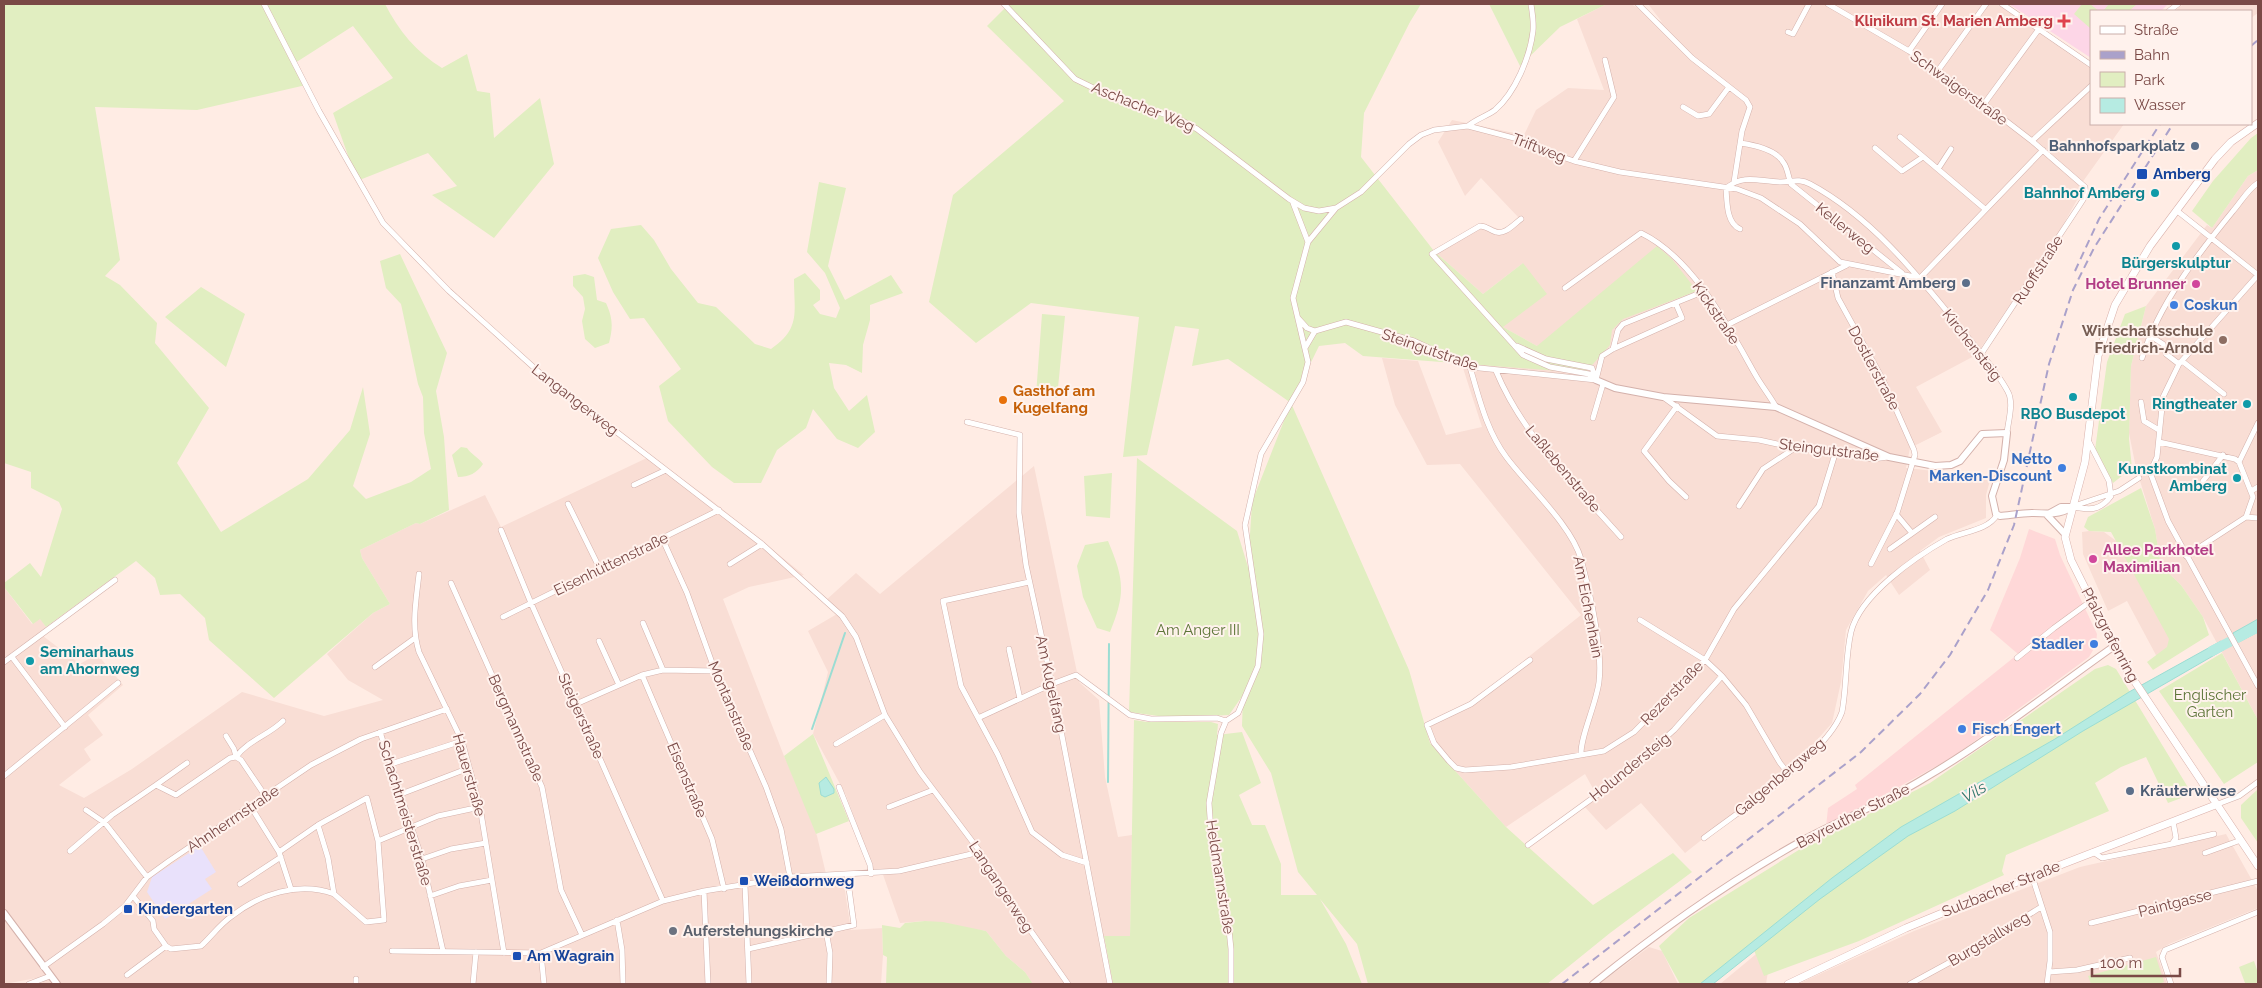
<svg xmlns="http://www.w3.org/2000/svg" width="2262" height="988" font-family="Raleway,sans-serif">
<rect width="100%" height="100%" fill="#ffece4"/>
<path fill="#f9ded5" d="M1607,4h24l31,18 -14,-18h349l94,65v55h33l-45,63 2,6 -22,39 -83,123 -60,32 26,45 -32,16 -4,20 85,9 -5,18v23l-47,19 -19,14 10,19 -31,25 -13,-20 -18,16 -22,39 -5,52 -9,41 -30,34 -21,20 -96,76 -44,-50 -35,27 -23,-25 13,-11 -11,-20 -79,53 -76,-84 -5,-19 47,-22 109,-87 -121,-151 -33,1 -32,-60 -13,-47 36,3 28,74 36,-8 -20,-62 75,-19 -34,-19 20,-64 -40,31 -49,-43 48,-28 19,7 18,-12 -38,-40 -16,18 -27,-54 14,-22 72,15 12,-25 32,-22 36,2 -27,-71z
M2183,4h74l1,9 -7,5v-7h-76z
M2258,170v550l-55,-103 -22,-32 -20,-19 -6,-37 -19,-61 -7,-35 2,-67 15,-60 61,-81 5,3 36,-52z
M651,456l60,44 93,75 -55,12 -26,12 61,157 20,43 13,37 10,42h16l8,52 31,-2 1,27 -2,29h-837l-7,-6 -33,6v-397l28,37 8,-6 6,9 -3,9 37,28 17,-10 26,31 -35,30 15,20 -19,14 7,11 -32,25 25,13 48,-29 110,-77 82,24 59,-16 -35,-20 -21,-26 46,-41 17,-9 -28,-46 -2,-8 56,-27 4,1 65,-29 16,32z
M1034,466l45,216 20,18 6,77 13,60 14,-2 -2,101 -32,2 9,46h-74l-8,-12 -19,-16 -20,-25 -61,-10 -25,2 -19,-54h-8l-27,-74 -33,-61 15,-62 -20,-41 29,-17 -12,-13 31,-28 24,21z
M2089,531l15,1 15,11 59,100 -21,14 -30,-56 -19,10 -25,-57 -1,-22z
M2226,834l32,57v17l-89,36 -13,8 11,32h-369l116,-53 166,-64z
M1649,947l13,4 16,33h-79z
M1761,950l8,15 -3,19h-46z"/>
<path fill="#ffd8d8" d="M2029,529l26,10 5,16 37,79 -1,11 -7,12 -136,100 -127,70 2,-19 29,-19 -2,-4 163,-131 -28,-24 30,-72z"/>
<path fill="#e9e1fb" d="M200,846l16,26 -11,7 7,10 -47,30 -18,-27 5,-15z"/>
<path fill="#fdd6e7" d="M2009,4h159l-7,7h-70v47z"/>
<path fill="#e1eec1" d="M4,4h381c13,26 32,49 57,64l25,-14 10,37 13,2 4,45 46,-40 14,66 -60,74 -62,-43 25,-9 -29,-33 -71,28 -24,-68 60,-35 -40,-52 -58,37 11,22 -109,25 -102,-3 25,153 -15,16 15,9 37,38 -2,20 54,65 -32,55 44,69 87,-53 42,-49 13,-43 7,47 -17,52 13,13 45,-17 20,-13 -7,-36 -1,-36 -5,-13 -17,-80 -15,-16 -6,-27 20,-7 47,99 -11,38 8,46 5,73 -29,14 -4,-1 -56,27 2,8 28,46 -17,9 -99,85 -65,-58 -4,-22 -25,-24 -20,1 -5,-17 -19,-17 -90,66 -6,-8 -7,5 -29,-37v-4l26,-20 11,14 21,-68 -3,-7 -28,-14v-16l-27,-9z
M1009,4h412l-11,18 -46,91 -3,44 73,94 49,43 40,-31 24,31 -44,33 34,19 120,-100 15,13 25,32 -74,28 -11,11 -2,15 -25,28 -222,-17 -18,-13 -26,3 -28,57 118,267 21,73 76,84 87,78 80,-52 19,19 -82,61 -63,51h-179l-11,-40 -37,-45 26,45 16,40h-249l-9,-48h26l4,-216 13,2h64l7,2 -1,11 25,-3 19,51 -22,12 13,30h13l16,39v31h36l-19,-23 -27,-99 -29,-47 1,-31 -14,20 -56,3 -44,-6 8,-254 100,73 11,36 4,-65 39,-99 -63,-44 -36,7 7,-37 -24,-3 -28,129 -24,2 16,-140 -108,-14 -55,40 -47,-41 24,-107 111,-94 -77,-75z
M1489,4h118l-47,23 -40,39z
M2082,4h8l9,7h-8v18l-17,-15z
M2109,4h28l-8,7h-26z
M2258,133v37l-10,6 -36,52 -20,-17 21,-30 38,-43z
M819,182l27,6 -18,78 17,34 46,-25 12,18 -33,12v15l-7,25 -1,28 -16,-8 -17,-2 5,25 15,23 18,-16 8,37 -17,16 -21,-9 -24,-30 -7,19 -29,22 -16,33h-27l-22,-16 -44,-46 -9,-35 22,-17 -37,-51 -14,1 -17,-27 -15,-34 13,-29 30,-4 13,15 17,29 27,34 18,4 39,37 16,5c30,-21 23,-36 23,-70l11,-6 15,17v10l-7,5 7,9 16,4 4,-10 -15,-35 -18,-21z
M585,274l9,3 3,23 9,3c7,15 7,25 3,40l-14,5 -10,-9 -3,-18 3,-12 -2,-12 -10,-11v-10z
M201,287l44,27 -19,53 -61,-50z
M2146,306l-15,60 -2,73 3,29 -19,15 -18,-33 12,-88 18,-48z
M1042,314l23,2 -8,82 -21,-3z
M461,447l6,1c5,7 11,9 16,16 -6,9 -14,13 -25,13l-6,-22z
M1112,473l-2,45 -24,-2 -2,-40z
M2141,488l14,41 6,37 20,19 22,32 6,18 -56,35 -6,-8 20,-15 2,-8 -58,-107 -22,-1 -5,-4 4,-10z
M1108,541c16,38 18,52 2,91l-13,-4 -14,-31 -6,-31 8,-21z
M2222,653l36,67v42l-34,22 -65,-93z
M2108,665l8,4 76,125 -24,9 -22,-46 -25,10 -26,16 14,28 -103,44 -4,16 2,4 -145,66 -95,35 -12,-31 -47,39h-25l-21,-38 30,-28 113,-70 128,-65 165,-114z
M813,734l36,87 -33,13 -32,-78z
M2258,789v54l-17,-25v-13z
M925,921l18,1 43,9 20,25 19,16 8,12h-147l1,-27 -4,-2 -1,-30 18,3 5,-5z
M2156,957l8,25 -5,2h-68l-3,-8z
M2254,961l4,12v11h-15l2,-1 -6,-16z"/>
<path fill="#b6ebe2" stroke="#9bddd3" d="M2258,619v13l-19,10 -6,-9z
M2221,641l4,8 -142,82 -128,80 -47,25 -88,63 -107,85h-13l132,-106 69,-51 154,-88 74,-47z
M826,777l8,12v4l-9,4 -4,-2 -2,-12z"/>
<g fill="none" stroke-linecap="round" stroke-linejoin="round">
<path stroke="#9bddd3" stroke-width="2" d="M812,729l33,-96
M1108,782l1,-138"/>
<path stroke="#b6ebe2" stroke-width="10" d="M2212,651l46,-24"/>
<defs>
<path id="minor" d="M264,4l55,107 64,112 66,68 91,82 222,171 80,72 14,21 29,78 35,57 58,77 43,68 47,67
M1004,4l71,75 41,20 61,19 20,11 92,70 15,9 15,3 17,-3 25,-16 48,-48 12,-9 13,-5 34,-4 61,16 13,8 32,11 46,11 117,17 24,9 39,26 40,38 80,16
M1638,4l54,54 54,42 4,7 -8,24 -8,51
M1828,4l81,47 75,53 48,37 53,46 1,8 -7,11 -98,148
M2002,4l89,61
M2169,11l9,-7
M1788,32l5,2 16,-30
M1909,51l33,-47
M1937,72l49,-68
M1984,104l55,-75
M1683,107l15,9 11,-2 20,-27
M1468,126c8,-7 19,-10 27,-16 20,-17 35,-53 38,-79 1,-9 -1,-19 -2,-27
M1900,137l85,72
M2032,141l59,-55
M1740,143c14,2 36,7 43,19 5,6 5,15 8,22l111,89
M1875,148l27,23 21,-14
M1574,161l40,-64 -9,-37
M1938,169l13,-20
M2176,210l82,65
M1521,219c-7,5 -16,16 -25,13 -7,-2 -9,-6 -16,-6l-48,28 91,101 27,12 39,7 7,6
M1740,229c-14,-6 -13,-28 -14,-41 19,-15 34,-6 55,-6 10,0 18,-4 29,2 62,33 109,93 153,147 14,18 35,41 45,61 6,11 0,30 -1,41
M1308,242l28,-34
M1832,272l6,26 45,82 31,70 1,5 -18,58 -26,51
M1920,278l123,-128
M1565,288l76,-55c52,25 87,93 114,141 6,11 15,22 21,33
M1298,318l9,10 8,3
M1727,325l120,-60
M2149,335l14,9 3,10 13,10
M1517,346l29,13 46,9 3,9
M1305,348l10,-17 31,-9 68,19 56,26 126,13
M1613,349l5,-19 5,-6 82,-33
M2142,358c17,-54 55,-103 91,-147 8,-9 15,-22 25,-28
M2182,361l42,33
M1470,367c9,31 17,65 37,91 21,28 65,68 74,101 9,34 22,88 18,123 -3,23 -19,55 -18,73
M1496,371c27,65 79,114 125,166
M1596,380l6,-24 11,-7 69,-31 -6,-14
M1663,397l54,39 42,4 36,8 78,11 15,-2
M2141,402l3,19 15,9
M1677,406l-33,45 25,30 17,16
M1593,418l10,-34
M967,422l53,13 -1,78 7,52 26,119 58,300
M2159,442l76,17 4,3 14,35 -7,20 -60,39
M2239,462l19,-39
M2150,472l18,49 90,165
M2150,472l7,-15 6,-60 16,-33 79,-89
M2203,481l20,-26
M634,485l32,-15
M2251,491l7,-4
M568,504l31,63
M1739,506l24,-37 32,-21
M2074,506l45,-15 20,-13
M2073,507c17,3 27,4 38,-11l-2,-15 -20,-39
M1896,514l16,19
M2246,517l12,1
M501,530l30,73 132,298
M662,538l25,55 28,78 51,116 15,42 9,48
M1890,549l45,-32
M730,564l32,-20
M419,574c-3,27 -8,52 0,78l43,89 18,66 24,146
M1029,582l-86,19 18,85 37,69 34,77 30,23 25,8
M451,583l91,204 19,103 21,45
M503,617l216,-107
M1640,620l65,40 17,16 24,29 34,58 8,10
M643,623l20,47
M599,641l20,44
M1009,649l11,50
M12,657l53,70
M2017,658l37,-30 37,-27
M1530,660l-59,44 -44,21 7,18 15,18 7,7 9,2 46,-3 93,-16 30,-19 71,-72 29,-51 85,-103 16,-52
M4,662l111,-82
M375,667l40,-29
M642,675l70,164 12,50
M576,704l66,-29 21,-5 52,1
M978,718l74,-34 24,-9 54,40 21,4 66,-1 9,3
M380,732l42,127 21,92
M226,736l8,13 2,8
M836,744l49,-29
M236,757c11,-16 33,-22 47,-36
M391,764l71,-23
M4,776l114,-93
M156,785l31,-22
M839,787l31,78 1,9
M401,794l68,-26
M2218,804l21,-8 19,-14
M251,807l28,45 12,37
M889,807l44,-17
M86,810l19,13 42,54
M1704,838c38,-29 123,-84 138,-126 5,-26 3,-54 9,-80 9,-37 64,-75 96,-93 17,-8 40,-8 50,-24
M378,841l-11,-43 -49,27 10,33 6,36 32,28 18,-2 -6,-79 60,-25 42,-9
M2172,844l42,-10
M1528,845l91,-66 55,-49 48,-54
M70,851l42,-36 44,-30 20,10 54,-37 6,-1 5,3 25,37
M279,852l39,-27
M2093,852l9,6 70,-14 4,-6 -3,-17
M2205,853l36,-13
M422,859l29,-10 35,-6
M2032,876l18,56v29l-3,23
M240,884l41,-27
M745,885l4,99
M704,891l4,93
M133,896l20,25 1,8 12,17 5,3 30,-3c10,-9 19,-22 31,-30 28,-22 67,-35 102,-22
M430,896l29,-10 33,-6
M617,920l5,30 1,34
M2091,923l167,-42
M826,931l4,22 -1,31
M748,949l106,-24 -7,-51
M392,951l149,2 122,-52 41,-10 86,-14 109,-6 81,-19
M541,953l3,31
M43,967l60,-43 22,-18 22,-29 22,-16 142,-96 50,-26 86,-30
M2049,972l28,-2 53,-12
M127,975l39,-29
M29,984l21,-8
M356,984v-5
M473,984l3,-32
M1231,984v-35l-3,-29 -17,-88 -2,-29 12,-70 5,-12 12,-8 20,-47 3,-32 -16,-109 16,-71 42,-72 5,-20 -15,-64 15,-56 -15,-39
M1910,984l66,-36 65,-41
M2171,984l-9,-27 3,-7 93,-38"/>
<path id="tertiary" d="M1596,380l19,8 48,9 113,10 113,50 46,9 16,-1 9,-4 22,-27 25,-1 -3,27 -12,36 4,18 4,2c11,-1 22,-3 32,-3 16,1 26,2 41,-6
M2050,513l11,-6h10
M2047,515l18,19
M4,913l53,71
M1593,984c66,-53 138,-104 212,-145 39,-21 81,-37 118,-60 67,-39 127,-88 190,-132"/>
<path id="secondary" d="M2258,123l-27,19 -16,17 -65,87 -35,59 -17,51 -13,106 -20,75 6,23 52,104 135,202
M1788,984l118,-56 126,-52 186,-72"/>
</defs>
<use href="#minor" stroke="#d4b1ab" stroke-width="6"/>
<use href="#tertiary" stroke="#d4b1ab" stroke-width="8"/>
<use href="#secondary" stroke="#dab1ab" stroke-width="8"/>
<use href="#minor" stroke="#fff" stroke-width="5"/>
<use href="#tertiary" stroke="#fff" stroke-width="6"/>
<use href="#secondary" stroke="#fff" stroke-width="7"/>
<path stroke="#aaa1ca" stroke-width="2" stroke-dasharray="8 5" stroke-linecap="butt" d="M2251,46l7,-6
M2075,271l24,-52 61,-95
M1562,984l299,-232 59,-58 30,-39 38,-65 26,-65 35,-161 24,-74 21,-42 79,-124"/>
</g>
<path fill="#e0444e" stroke="#fff2ed" stroke-width="2" d="M2061.5 13.5h5v5h5v5h-5v5h-5v-5h-5v-5h5z"/>
<g fill="#5c6f8a" stroke="#fff2ed" stroke-width="2">
<circle cx="2195" cy="146" r="5"/>
<circle cx="1966" cy="283" r="5"/>
<circle cx="2130" cy="791" r="5"/>
</g>
<g fill="#1a4fb4" stroke="#fff2ed" stroke-width="2">
<rect x="2136" y="168" width="12" height="12" rx="2.5"/>
<rect x="739" y="876" width="10" height="10" rx="2.5"/>
<rect x="123" y="904" width="10" height="10" rx="2.5"/>
<rect x="512" y="951" width="10" height="10" rx="2.5"/>
</g>
<g fill="#0f9aa8" stroke="#fff2ed" stroke-width="2">
<circle cx="2155" cy="193" r="5"/>
<circle cx="2176" cy="246" r="5"/>
<circle cx="2073" cy="397" r="5"/>
<circle cx="2247" cy="404" r="5"/>
<circle cx="2237" cy="478" r="5"/>
<circle cx="30" cy="661" r="5"/>
</g>
<g fill="#d1479c" stroke="#fff2ed" stroke-width="2">
<circle cx="2196" cy="284" r="5"/>
<circle cx="2093" cy="559" r="5"/>
</g>
<g fill="#3f7fe0" stroke="#fff2ed" stroke-width="2">
<circle cx="2174" cy="305" r="5"/>
<circle cx="2062" cy="468" r="5"/>
<circle cx="2094" cy="644" r="5"/>
<circle cx="1962" cy="729" r="5"/>
</g>
<circle fill="#8d6e63" stroke="#fff2ed" stroke-width="2" cx="2223" cy="340" r="5"/>
<circle fill="#e8710a" stroke="#fff2ed" stroke-width="2" cx="1003" cy="400" r="5"/>
<circle fill="#6b7280" stroke="#fff2ed" stroke-width="2" cx="673" cy="931" r="5"/>
<g text-anchor="middle" dominant-baseline="central" stroke-width="4" stroke-linejoin="round" paint-order="stroke">
<g font-size="15" font-weight="bold" fill="#be3a42" stroke="#fff2ed" text-anchor="end">
<text x="2053" y="21">Klinikum St. Marien Amberg</text>
</g>
<g font-size="15" fill="#7a4946" stroke="#fff2ed">
<text transform="translate(1959 88) rotate(36)">Schwaigerstraße</text>
<text transform="translate(1143 107) rotate(22)">Aschacher Weg</text>
<text transform="translate(1539 148) rotate(21)">Triftweg</text>
<text transform="translate(1845 228) rotate(39)">Kellerweg</text>
<text transform="translate(2038 270) rotate(-57)">Ruoffstraße</text>
<text transform="translate(1716 313) rotate(56)">Kickstraße</text>
<text transform="translate(1972 345) rotate(52)">Kirchensteig</text>
<text transform="translate(1430 350) rotate(19)">Steingutstraße</text>
<text transform="translate(1874 368) rotate(62)">Dostlerstraße</text>
<text transform="translate(575 400) rotate(38)">Langangerweg</text>
<text transform="translate(1829 450) rotate(7)">Steingutstraße</text>
<text transform="translate(1563 469) rotate(50)">Laßlebenstraße</text>
<text transform="translate(611 564) rotate(-26)">Eisenhüttenstraße</text>
<text transform="translate(1588 607) rotate(79)">Am Eichenhain</text>
<text transform="translate(2110 635) rotate(62)">Pfalzgrafenring</text>
<text transform="translate(1051 684) rotate(78)">Am Kugelfang</text>
<text transform="translate(1672 693) rotate(-46)">Rezerstraße</text>
<text transform="translate(731 706) rotate(67)">Montanstraße</text>
<text transform="translate(581 716) rotate(66)">Steigerstraße</text>
<text transform="translate(516 728) rotate(66)">Bergmannstraße</text>
<text transform="translate(1630 767) rotate(-39)">Holundersteig</text>
<text transform="translate(469 775) rotate(74)">Hauerstraße</text>
<text transform="translate(1780 777) rotate(-40)">Galgenbergweg</text>
<text transform="translate(687 780) rotate(67)">Eisenstraße</text>
<text transform="translate(405 813) rotate(73)">Schachtmeisterstraße</text>
<text transform="translate(1853 816) rotate(-27)">Bayreuther Straße</text>
<text transform="translate(233 819) rotate(-34)">Ahnherrnstraße</text>
<text transform="translate(1220 877) rotate(81)">Heldmannstraße</text>
<text transform="translate(1001 887) rotate(57)">Langangerweg</text>
<text transform="translate(2001 889) rotate(-22)">Sulzbacher Straße</text>
<text transform="translate(2175 903) rotate(-14)">Paintgasse</text>
<text transform="translate(1989 939) rotate(-31)">Burgstallweg</text>
</g>
<g font-size="15" font-weight="bold" fill="#4e5e75" stroke="#fff2ed" text-anchor="end">
<text x="2185" y="146">Bahnhofsparkplatz</text>
<text x="1956" y="283">Finanzamt Amberg</text>
<text x="2140" y="791" text-anchor="start">Kräuterwiese</text>
</g>
<g font-size="15" font-weight="bold" fill="#164399" stroke="#fff2ed" text-anchor="start">
<text x="2153" y="174">Amberg</text>
<text x="754" y="881">Weißdornweg</text>
<text x="138" y="909">Kindergarten</text>
<text x="527" y="956">Am Wagrain</text>
</g>
<g font-size="15" font-weight="bold" fill="#0d838f" stroke="#fff2ed" text-anchor="end">
<text x="2145" y="193">Bahnhof Amberg</text>
<text x="2176" y="263" text-anchor="middle">Bürgerskulptur</text>
<text x="2237" y="404">Ringtheater</text>
<text x="2073" y="414" text-anchor="middle">RBO Busdepot</text>
<text x="2227" y="469">Kunstkombinat<tspan x="2227" dy="17">Amberg</tspan></text>
<text x="40" y="652" text-anchor="start">Seminarhaus<tspan x="40" dy="17">am Ahornweg</tspan></text>
</g>
<g font-size="15" font-weight="bold" fill="#b23c85" stroke="#fff2ed" text-anchor="end">
<text x="2186" y="284">Hotel Brunner</text>
<text x="2103" y="550" text-anchor="start">Allee Parkhotel<tspan x="2103" dy="17">Maximilian</tspan></text>
</g>
<g font-size="15" font-weight="bold" fill="#366cbe" stroke="#fff2ed" text-anchor="start">
<text x="2184" y="305">Coskun</text>
<text x="2052" y="459" text-anchor="end">Netto<tspan x="2052" dy="17">Marken-Discount</tspan></text>
<text x="2084" y="644" text-anchor="end">Stadler</text>
<text x="1972" y="729">Fisch Engert</text>
</g>
<g font-size="15" font-weight="bold" fill="#785e54" stroke="#fff2ed" text-anchor="end">
<text x="2213" y="331">Wirtschaftsschule<tspan x="2213" dy="17">Friedrich-Arnold</tspan></text>
</g>
<g font-size="15" font-weight="bold" fill="#c56008" stroke="#fff2ed" text-anchor="start">
<text x="1013" y="391">Gasthof am<tspan x="1013" dy="17">Kugelfang</tspan></text>
</g>
<g font-size="15" fill="#5d7538" stroke="#fff2ed">
<text x="1198" y="630">Am Anger III</text>
<text x="2210" y="695">Englischer<tspan x="2210" dy="17">Garten</tspan></text>
</g>
<g font-size="15" font-weight="bold" fill="#5b616d" stroke="#fff2ed" text-anchor="start">
<text x="683" y="931">Auferstehungskirche</text>
</g>
<g font-size="16" font-style="italic" fill="#357a70" stroke="#fff2ed">
<text transform="translate(1974 792) rotate(-31)">Vils</text>
</g>
</g>
<rect width="2262" height="988" fill="none" stroke="#7a4946" stroke-width="10"/>
<rect x="2090" y="10" width="162" height="115" fill="#fff2ed" stroke="#caaeaa"/>
<rect x="2100" y="26" width="25" height="8" fill="#ffffff" stroke="#caaeaa"/>
<text x="2134" y="35" font-size="15" fill="#7a4946">Straße</text>
<rect x="2100" y="51" width="25" height="8" fill="#aaa1ca" stroke="#caaeaa"/>
<text x="2134" y="60" font-size="15" fill="#7a4946">Bahn</text>
<rect x="2100" y="72" width="25" height="15" fill="#e1eec1" stroke="#caaeaa"/>
<text x="2134" y="85" font-size="15" fill="#7a4946">Park</text>
<rect x="2100" y="98" width="25" height="15" fill="#b6ebe2" stroke="#caaeaa"/>
<text x="2134" y="110" font-size="15" fill="#7a4946">Wasser</text>
<path d="M2092 968v8h88v-8" fill="none" stroke="#7a4946" stroke-width="2.5"/>
<text x="2100" y="968" font-size="15" fill="#7a4946" stroke="#fff2ed" stroke-width="4" paint-order="stroke">100 m</text>
</svg>
